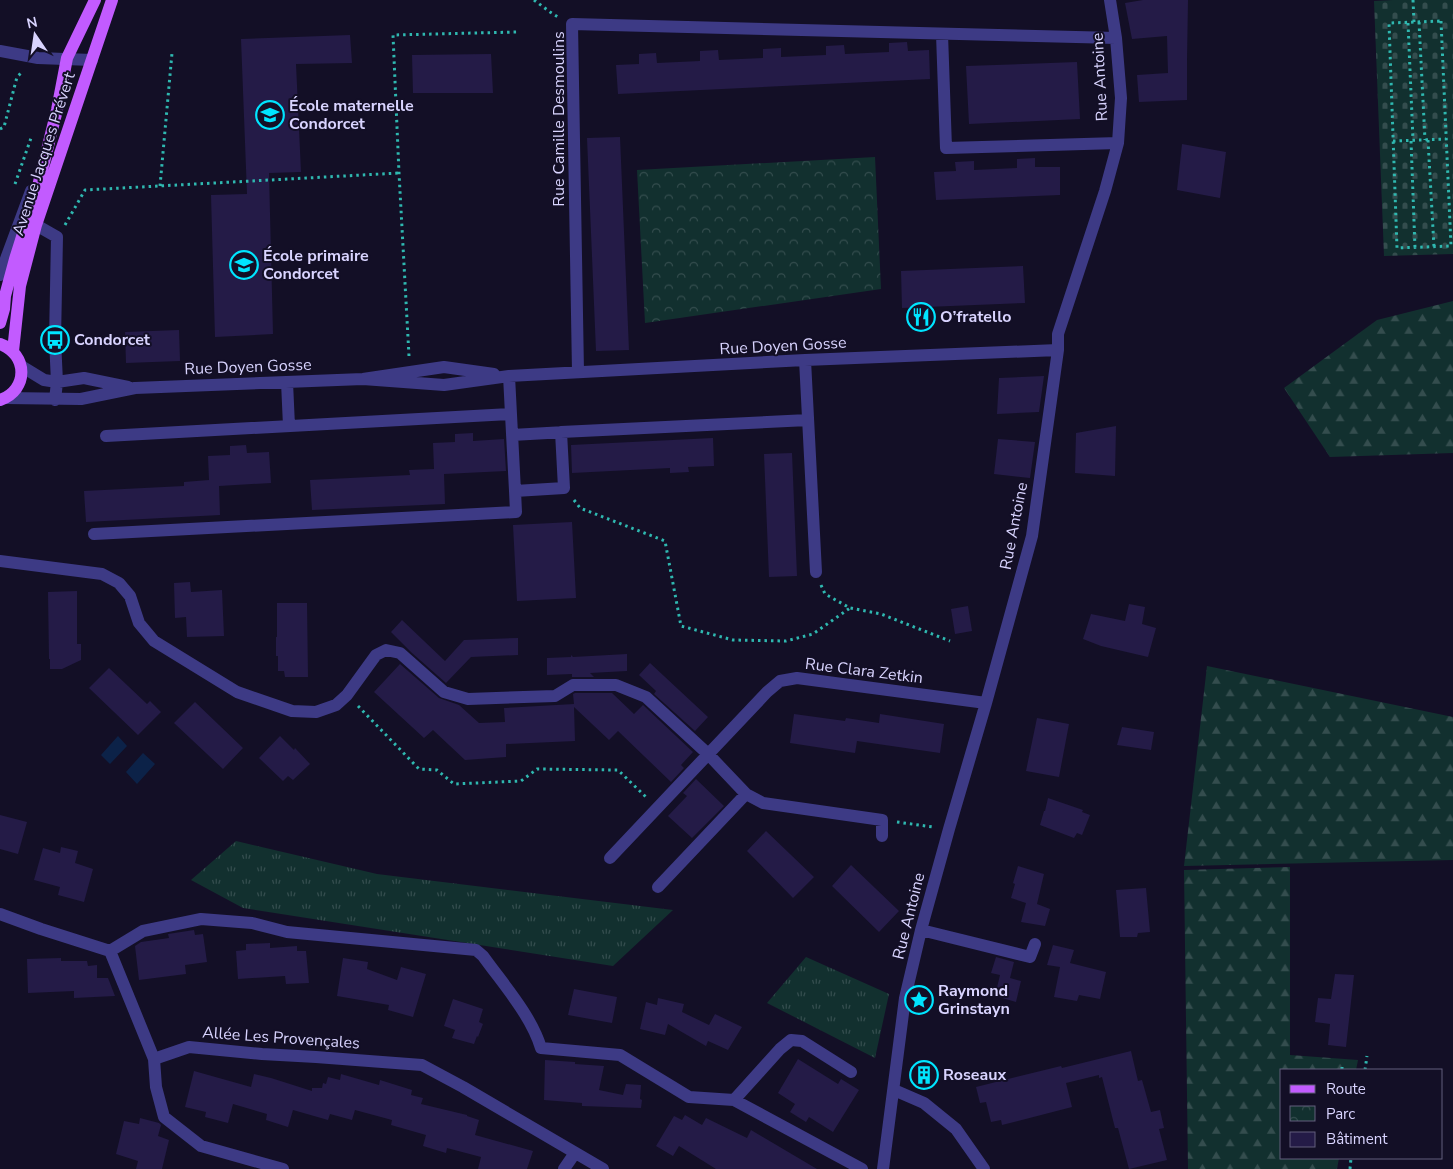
<svg xmlns="http://www.w3.org/2000/svg" width="1453" height="1169" font-family="'Nunito Sans',sans-serif">
<defs>
<pattern id="grass-tufts" width="24" height="20" patternUnits="userSpaceOnUse" patternTransform="scale(1.25)"><rect width="24" height="20" fill="#12302f"/><path d="M3 7l-1-3M5 7V3M7 7l1-3M15 17l-1-3M17 17v-4M19 17l1-3" fill="none" stroke="#344d4e"/></pattern>
<pattern id="forest-firs" width="22" height="20" patternUnits="userSpaceOnUse" patternTransform="scale(1.25)"><rect width="22" height="20" fill="#12302f"/><path d="M5 1l3.5 6h-7zM16 11l3.5 6h-7z" fill="#344d4e"/></pattern>
<pattern id="cemetery-stones" width="16" height="16" patternUnits="userSpaceOnUse" patternTransform="scale(1.25)"><rect width="16" height="16" fill="#12302f"/><path d="M2 7V4a2 2 0 0 1 4 0v3zM10 15v-3a2 2 0 0 1 4 0v3z" fill="#344d4e"/></pattern>
<pattern id="park-crowns" width="20" height="18" patternUnits="userSpaceOnUse" patternTransform="scale(1.25)"><rect width="20" height="18" fill="#12302f"/><path d="M2 6a3 3 0 1 1 6 0M12 15a3 3 0 1 1 6 0" fill="none" stroke="#344d4e"/></pattern>
</defs>
<rect width="100%" height="100%" fill="#130f26"/>
<path fill="url(#grass-tufts)" d="M236,841l141,33 296,36 -60,56 -370,-58 -52,-28z
M806,957l83,37 -14,64 -108,-55z"/>
<path fill="url(#forest-firs)" d="M1453,301v152l-123,4 -46,-69 93,-68z
M1207,666l246,51v143l-269,6z
M1290,867v188l68,5 -2,10h-74v88h57l-2,11h-149l-4,-299z"/>
<path fill="url(#cemetery-stones)" d="M1393,0h60v254l-69,2 -10,-255z"/>
<path fill="url(#park-crowns)" d="M875,157l6,132 -236,34 -8,-153z"/>
<path fill="#0c2248" d="M118,736l9,10 -17,18 -9,-9z
M143,753l12,11 -18,20 -11,-12z"/>
<path fill="#241b47" d="M1143,0h45l-1,60v40l-48,2 -2,-27 31,-2 -1,-37 -35,3 -7,-36z
M350,35l2,28 -56,1 5,108 -32,1 4,161 -58,3 -4,-142 36,-1 -6,-155z
M907,42l1,9 21,-1 1,29 -312,15 -2,-29 23,-1v-10l17,-1 1,10 43,-2v-10l18,-1 1,10 44,-2v-9l18,-1v9l45,-2v-9l18,-1 1,9 44,-2v-9z
M491,54l2,39h-80l-1,-38z
M1077,62l3,57 -111,5 -3,-58z
M620,137l9,213 -33,1 -9,-213z
M1182,144l44,8 -6,46 -43,-8z
M1035,158v9h25v28l-124,5 -2,-28 22,-1 -1,-9 19,-1v9l43,-2v-9z
M1023,266l2,37 -123,5 -1,-37z
M179,330l1,31 -54,2 -1,-31z
M1044,376l-5,36 -42,2 2,-36z
M1116,426l-1,50 -40,-3 1,-40z
M473,433v8l31,-2 2,32 -62,3 1,30 -133,6 -2,-30 100,-5 -1,-5 25,-1 -1,-26 22,-1v-8z
M713,438l1,28 -26,1 1,5 -19,1v-5l-98,5 -1,-28z
M998,439l37,3 -5,36 -36,-4z
M246,445l1,8 22,-1 2,31 -52,3 1,29 -134,7 -2,-31 100,-5v-4l25,-2 -1,-24 22,-1v-9z
M792,453l5,123 -28,1 -5,-123z
M572,522l4,76 -59,3 -4,-76z
M190,582l1,10 31,-2 2,46 -37,1 -1,-20 -11,1 -1,-35z
M77,591v53h4v16l-19,9h-12v-10h-1l-1,-67z
M277,603h30l1,74h-23l-1,-6h-6v-15h-2v-19h1z
M1129,604l16,3 -3,17 14,4 -8,29 -47,-11 -18,-7 8,-25 34,7z
M968,606l4,25 -17,3 -4,-25z
M402,620l43,41 19,-21 54,-2v17l-47,2 -25,26 -34,-30 -21,-21z
M627,654v17l-37,2 4,4h-22v-3l-25,1v-17l24,-1v-2l2,2z
M650,663l58,54 -13,14 -41,-37 2,-3 -17,-16z
M400,664l39,34 20,7 20,18 26,-1 -1,-14 70,-4 -1,-10 2,-1h37l22,21 9,-9 50,47 -12,13 3,3 -13,14 -53,-51 -9,9 -35,-33 1,34 -69,3v13l-41,3 -32,-30 -9,8 -50,-46z
M109,668l38,36 3,-3 11,11 -23,23 -49,-47z
M195,702l48,46 -20,21 -49,-46z
M794,714l51,7 1,-3 33,5 1,-9 64,10 -4,29 -83,-12 -2,12 -65,-10z
M1037,718l32,6 -10,53 -33,-6z
M1122,727l32,5 -3,18 -34,-5z
M280,736l14,14 1,-2 15,16 -17,16 -5,-4 -5,5 -24,-23z
M696,779l28,27 -32,32 -24,-22 19,-20 -4,-3z
M1048,798l35,12 -1,2 8,3 -8,20 -5,-2 -3,5 -34,-13 4,-14h1z
M0,815l27,7 -9,32 -18,-5z
M766,831l48,46 -21,21 -46,-47z
M61,847l17,4 -3,12 18,6 -9,33 -26,-7 2,-8 -26,-7 9,-32 17,5z
M851,865l48,46 -20,21 -47,-46z
M1018,866l26,8 -7,30 13,5 -5,17 -24,-4 5,-19 -15,-5 4,-14 -2,-1z
M1146,888l4,44 -12,1 -1,4h-17l-4,-47z
M194,930l1,5 8,-1 4,28 -22,3 1,9 -47,6 -4,-34 6,-4 28,-4 -1,-4z
M270,943v5l27,-2v5h9l3,32 -23,1 -1,-8 -47,3 -2,-28 10,-1v-6z
M1053,945l21,5 -4,13 36,9 -6,27 -21,-4 -2,6 -23,-4 6,-30 -13,-2z
M996,957l18,5 -4,16 11,3 -5,21 -21,-6 5,-21 -9,-2z
M61,958v3h26l1,5 9,-1v13h11l7,18 -41,2v-7l-46,2 -1,-34z
M343,958l25,4 -1,7 30,11 4,-13 25,7 -13,43 -25,-7 1,-5 -52,-9z
M1335,974l19,1 -8,72 -18,-2 2,-21 -15,-2 3,-24 13,1z
M574,989l43,8 -5,26 -44,-8z
M658,998l26,6 -2,8 27,13 6,-11 27,13 -14,23 -20,-9 -2,5 -38,-22 -3,11 -25,-6 6,-27 11,3z
M453,999l30,10 -4,13 4,2 -5,13 -1,-1 -3,8 -22,-6 3,-8 -11,-4z
M1131,1051l7,30 4,-1 9,32 9,-2 4,18 -5,1 8,31 -38,9 -11,-41h-3l-13,-51 -3,1v-3l-33,8 6,24 -70,18 -1,-5 -10,2 -5,-20 -6,1 -4,-16 85,-21 1,2z
M798,1059l40,25 3,-5 18,11 -26,42 -24,-15 -3,5 -16,-10 5,-8 -17,-11z
M545,1060l30,2v2l29,2 -5,24 24,5 3,-11 15,1 -1,14 2,1 -1,8 -59,-2v-3l-38,-3z
M194,1071l57,16 3,-13 17,4 41,13v-3h10l1,-5 3,1 2,-7 12,3 1,-6 38,11 1,-5 32,10 -1,5 12,3 -2,6 46,11v1l12,4 -4,15 58,16 -6,18h-49l3,-12 -34,-9 -1,5 -23,-7 3,-11 -35,-10 1,-5 -37,-10 -3,10 -22,-6 -2,6 -35,-10 -5,17 -22,-7 1,-6 -34,-10 -5,19 -23,-6 1,-5 -21,-5z
M685,1115l17,10 4,-7 41,20 4,-8 66,39h-101l-37,-23 -6,10 -17,-10 18,-30 8,4z
M140,1118l19,5 2,2 -3,11 11,4 -7,29h-26l2,-8 -22,-7 8,-33 15,3z"/>
<g fill="none" stroke-linecap="round" stroke-linejoin="round">
<path stroke="#2fb8b0" stroke-width="3" stroke-dasharray="2.5 4" stroke-linecap="butt" d="M534,0l16,12 8,5
M1413,0l1,22
M1441,21l10,225 -54,2 -8,-225z
M1419,22l6,118
M1408,23l5,117
M0,129l4,-2 13,-50 5,-5
M1428,140l6,107
M1393,141l53,-2
M1411,141l4,107
M15,184l16,-46
M160,186l12,-133
M65,225l20,-35 314,-17
M409,356l-10,-183 -6,-138 124,-3
M574,500l6,8 85,33 16,85 52,14 53,1 27,-7 37,-26
M821,585l4,9 25,14 31,6 69,27
M358,706l61,63 18,1 17,14 67,-3 16,-12 81,1 29,28
M897,822l36,5
M1342,1067v3
M1365,1070l2,-14
M1350,1169l1,-11"/>
<path stroke="#3d3a85" stroke-width="12" d="M942,34l4,114 172,-5
M0,51l38,7 54,2
M27,222l9,3 21,12 -2,103 2,42 -2,18
M0,275l31,-84
M805,360l11,212
M21,366l23,14 13,2 27,-4 44,9
M578,372l-6,-348 544,14
M509,376l6,115 49,-3 -3,-56 247,-12
M363,379l81,6 65,-9 296,-16 253,-10
M287,382l2,44
M6,398l75,1 54,-11 228,-9 81,-12 50,7
M512,435l53,-3
M106,436l405,-22
M94,534l422,-22 -1,-21
M0,561l102,13 17,9 11,13 9,27 15,18 83,51 55,19 24,1 20,-7 11,-10 29,-40 10,-5 14,3 44,39 24,7 87,-3 18,-11h43l30,12 62,57 38,40 17,9 119,17v16
M610,858l157,-166 13,-11 17,-3 189,25
M658,887l88,-93
M0,914l41,15 69,22 33,-20 58,-12 51,4 35,9 189,18 7,6c20,28 48,59 58,92l79,7 69,42 45,3 128,69
M921,930l109,27 5,-13
M110,951l44,108
M894,1090l30,13 32,26 28,40
M734,1100l46,-51 11,-9 11,1 49,31
M283,1169l-82,-23 -37,-29 -8,-30 -2,-28 35,-12 73,7 54,3 106,8 41,22 140,82
M564,1169l11,-16
M883,1169l22,-171 16,-68 28,-101 37,-126 46,-167 26,-186v-16l47,-143 13,-48 3,-45 -5,-60 -6,-38"/>
<path stroke="#c25bff" stroke-width="12" d="M0,323l4,-14 1,-13 10,-37 23,-73 19,-76 10,-52 28,-58
M0,344c28,10 29,46 0,56
M13,351l7,-65 16,-61 76,-225"/>
</g>
<defs>
<symbol id="school-ring" viewBox="-11 -11 22 22"><circle r="9.5" fill="#130f26" stroke="#00e5ff" stroke-width="1.5"/><path d="M0-5L7-2L0 1L-7-2ZM-4 1L0 2.5L4 1V4Q0 6-4 4Z" fill="#00e5ff"/></symbol>
<symbol id="restaurant-ring" viewBox="-11 -11 22 22"><circle r="9.5" fill="#130f26" stroke="#00e5ff" stroke-width="1.5"/><path d="M-5-6h1v4h1v-4h1v4h1v-4h1v5L-1.5 .5V6h-2V.5L-5-1ZM5-6V6H3V1.5H1.5Q1.5-4 5-6Z" fill="#00e5ff"/></symbol>
<symbol id="bus-ring" viewBox="-11 -11 22 22"><circle r="9.5" fill="#130f26" stroke="#00e5ff" stroke-width="1.5"/><path d="M-5-6H5V4H4V6H2V4H-2V6H-4V4H-5ZM-3.5-4V0h7V-4ZM-3.5 1.2v1.5H-2V1.2ZM2 1.2v1.5H3.5V1.2Z" fill="#00e5ff"/></symbol>
<symbol id="sight-ring" viewBox="-11 -11 22 22"><circle r="9.5" fill="#130f26" stroke="#00e5ff" stroke-width="1.5"/><path d="M0-6L1.8-2.2L6-1.7L2.9 1.2L3.7 5.4L0 3.3L-3.7 5.4L-2.9 1.2L-6-1.7L-1.8-2.2Z" fill="#00e5ff"/></symbol>
<symbol id="building-ring" viewBox="-11 -11 22 22"><circle r="9.5" fill="#130f26" stroke="#00e5ff" stroke-width="1.5"/><path d="M-4-6H4V6H1V3H-1V6H-4ZM-2.5-4.3h1.7v1.8h-1.7ZM.8-4.3h1.7v1.8H.8ZM-2.5-1h1.7V.8h-1.7ZM.8-1h1.7V.8H.8Z" fill="#00e5ff"/></symbol>
</defs>
<g fill-rule="evenodd">
<use href="#school-ring" x="254" y="99" width="32" height="32"/>
<use href="#school-ring" x="228" y="249" width="32" height="32"/>
<use href="#restaurant-ring" x="905" y="301" width="32" height="32"/>
<use href="#bus-ring" x="39" y="324" width="32" height="32"/>
<use href="#sight-ring" x="903" y="984" width="32" height="32"/>
<use href="#building-ring" x="908" y="1059" width="32" height="32"/>
</g>
<g text-anchor="middle" dominant-baseline="central" stroke-width="4" stroke-linejoin="round" paint-order="stroke">
<g font-size="16" fill="#d9d4ff" stroke="#130f26">
<text transform="translate(1100 77) rotate(-93)">Rue Antoine</text>
<text transform="translate(559 119) rotate(-90)">Rue Camille Desmoulins</text>
<text transform="translate(44 154) rotate(-72)">Avenue Jacques Prévert</text>
<text transform="translate(783 346) rotate(-3)">Rue Doyen Gosse</text>
<text transform="translate(248 367) rotate(-2)">Rue Doyen Gosse</text>
<text transform="translate(1014 526) rotate(-79)">Rue Antoine</text>
<text transform="translate(864 671) rotate(7)">Rue Clara Zetkin</text>
<text transform="translate(909 916) rotate(-76)">Rue Antoine</text>
<text transform="translate(281 1038) rotate(4)">Allée Les Provençales</text>
</g>
<g font-size="16" font-weight="bold" fill="#d9d4ff" stroke="#130f26" text-anchor="start">
<text x="289" y="106">École maternelle<tspan x="289" dy="18">Condorcet</tspan></text>
<text x="263" y="256">École primaire<tspan x="263" dy="18">Condorcet</tspan></text>
<text x="940" y="317">O’fratello</text>
<text x="74" y="340">Condorcet</text>
<text x="938" y="991">Raymond<tspan x="938" dy="18">Grinstayn</tspan></text>
<text x="943" y="1075">Roseaux</text>
</g>
</g>
<rect x="1280" y="1069" width="162" height="90" fill="#130f26" stroke="#625e7d"/>
<rect x="1290" y="1085" width="25" height="8" fill="#c25bff" stroke="#625e7d"/>
<text x="1326" y="1094" font-size="15" fill="#d9d4ff">Route</text>
<rect x="1290" y="1106" width="25" height="15" fill="url(#park-crowns)" stroke="#625e7d"/>
<text x="1326" y="1119" font-size="15" fill="#d9d4ff">Parc</text>
<rect x="1290" y="1132" width="25" height="15" fill="#241b47" stroke="#625e7d"/>
<text x="1326" y="1144" font-size="15" fill="#d9d4ff">Bâtiment</text>
<g transform="translate(35 35) rotate(347)" stroke="#130f26" stroke-width="4" paint-order="stroke">
<path d="M0-4L9 19L0 12L-9 19Z" fill="#d9d4ff"/>
<text y="-8" font-size="14" font-weight="bold" text-anchor="middle" fill="#d9d4ff">N</text>
</g>
</svg>
